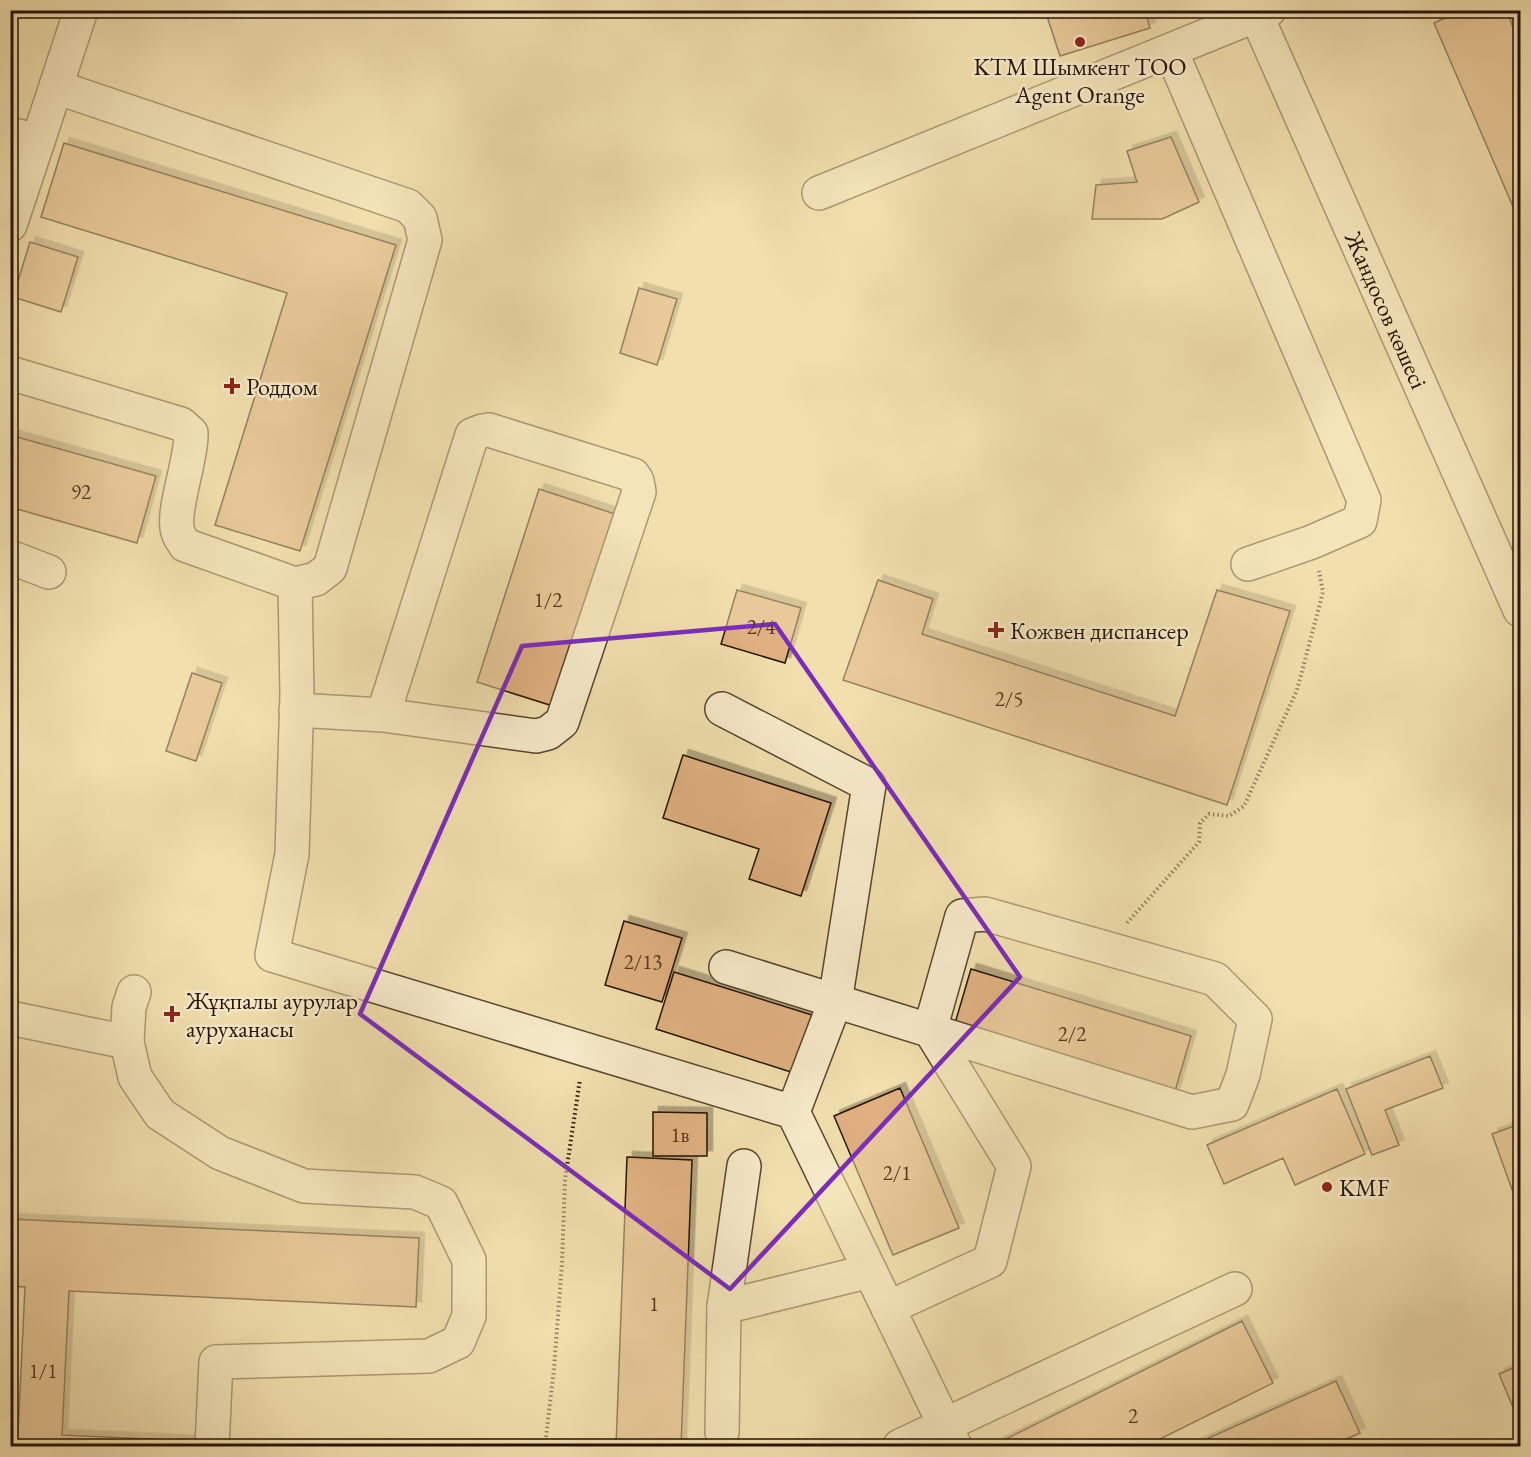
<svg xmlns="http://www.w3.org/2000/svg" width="1531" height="1457" font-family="'EB Garamond',serif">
<defs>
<filter id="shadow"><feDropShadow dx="5.5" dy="-5.5" stdDeviation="0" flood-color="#0004"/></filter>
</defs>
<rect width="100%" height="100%" fill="#f1dfad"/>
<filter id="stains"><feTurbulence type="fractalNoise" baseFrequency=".00333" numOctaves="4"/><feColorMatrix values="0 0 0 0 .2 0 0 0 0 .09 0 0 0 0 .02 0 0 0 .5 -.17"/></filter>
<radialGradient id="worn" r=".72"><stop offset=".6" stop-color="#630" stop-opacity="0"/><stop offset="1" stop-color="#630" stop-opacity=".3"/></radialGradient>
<path fill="#e0b080" stroke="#241204" stroke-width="1.5" filter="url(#shadow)" d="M1045,10h100l5,18 -90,28z
M1463,10h43l14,34v179l-86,-200z
M1171,137l28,65 -37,17h-70l4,-34 41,-3 -10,-31z
M64,143l332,102 -96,306 -85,-26 72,-232 -246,-76z
M30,242l48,15 -17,55 -48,-15z
M639,288l38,11 -20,66 -37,-12z
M10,435l146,41 -19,67 -127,-36z
M539,489l79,26 -62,192 -79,-25z
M878,580l55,19 -11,35 253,82 42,-126 73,21 -63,194 -384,-125z
M737,590l64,18 -16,55 -64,-19z
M192,673l30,10 -26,78 -30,-10z
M683,755l148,48 -30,93 -52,-17 10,-30 -96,-31z
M624,921l58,17 -20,64 -57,-17z
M971,969l220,67 -18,62 -220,-68z
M674,972l138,43 -18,58 -138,-44z
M1430,1056l13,32 -58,22 14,35 -27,10 -26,-66z
M900,1088l59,140 -66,27 -59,-139z
M1337,1089l28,65 -70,31 -12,-27 -59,26 -17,-39z
M653,1112l54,1v43h-54z
M1520,1124v84l-1,1 -27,-75z
M627,1157l65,3 -11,286h-65z
M10,1219l409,19 -3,69 -347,-16 -7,144 132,6v5h-184v-12h8l7,-147 -15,-1z
M1242,1321l31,62 -127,63h-154z
M1520,1365v59l-21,-50z
M1336,1381l24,52 -30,13h-139z"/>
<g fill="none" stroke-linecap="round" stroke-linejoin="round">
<defs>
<g id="minor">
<path id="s1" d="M1254,10l266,600"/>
<path d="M1171,51l193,449 -4,21 -48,21 -64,22"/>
<path d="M10,134l28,7 43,-131"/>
<path d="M819,193l450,-183"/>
<path d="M10,225l28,-84"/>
<path d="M10,373l171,51 10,9c1,27 -20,79 -13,99 1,5 5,9 7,13l110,39 21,-5 14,-11 95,-328 -5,-22 -12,-12 -352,-119"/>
<path d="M10,557l39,15"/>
<path d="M295,584l2,111 -5,159 -20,101 521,157 162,334"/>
<path d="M722,709l147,76 -34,217 -42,110"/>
<path d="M296,710l87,5 153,21 12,-3 14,-11 77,-230 -2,-11 -4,-6 -144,-45 -7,1 -10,4 -89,280"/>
<path d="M726,967l466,145 40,-8 11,-29 12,-56 -40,-40 -230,-65 -23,2 -32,114 84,136 -24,95 -102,47"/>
<path d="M134,992l-5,15 -2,35 8,35 25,37 60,39 84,33 111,6 26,11 28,57v56l-11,26 -29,14 -213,6 -4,84"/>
<path d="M10,1018l117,24"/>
<path d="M724,1307l146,-36"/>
<path d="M722,1432l2,-125 20,-141"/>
<path d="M900,1446l335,-157"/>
</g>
</defs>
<use href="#minor" stroke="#57452e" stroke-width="36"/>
<path stroke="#241204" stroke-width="4" stroke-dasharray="1.5 3" stroke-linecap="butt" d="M1127,923l72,-81 1,-19 9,-9 20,2 15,-10 53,-116 26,-98 -4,-21
M545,1446l9,-77 8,-106 3,-83 15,-101"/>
<use href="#minor" stroke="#f6eaca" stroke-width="33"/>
</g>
<path d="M0 0H1531V1457H0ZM775,624l245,353 -290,312 -370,-275 162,-368z" fill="#f1dfad" fill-opacity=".55" fill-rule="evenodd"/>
<path fill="none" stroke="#7b2cbf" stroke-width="4.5" stroke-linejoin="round" d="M775,624l245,353 -290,312 -370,-275 162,-368z"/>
<g fill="#8f2418" stroke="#f6eaca" stroke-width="2">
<circle cx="1080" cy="42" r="6"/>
<path d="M229 377h6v6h6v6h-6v6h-6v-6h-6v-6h6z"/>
<path d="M993 621h6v6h6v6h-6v6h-6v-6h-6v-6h6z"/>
<path d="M169 1005h6v6h6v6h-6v6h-6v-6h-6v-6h6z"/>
<circle cx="1327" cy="1187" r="6"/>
</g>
<g text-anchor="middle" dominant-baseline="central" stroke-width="5" stroke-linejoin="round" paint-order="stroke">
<g font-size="21" fill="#533a23">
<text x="81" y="491">92</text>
<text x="548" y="599">1/2</text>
<text x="761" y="626">2/4</text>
<text x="1009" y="698">2/5</text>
<text x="643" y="961">2/13</text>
<text x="1072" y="1033">2/2</text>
<text x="680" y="1134">1в</text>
<text x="897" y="1172">2/1</text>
<text x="654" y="1303">1</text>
<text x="43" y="1370">1/1</text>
<text x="1133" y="1415">2</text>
</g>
<g font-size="24" fill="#241204" stroke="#f6eaca" text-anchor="start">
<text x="1080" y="66" text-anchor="middle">KTM Шымкент ТОО<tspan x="1080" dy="28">Agent Orange</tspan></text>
<text x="246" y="386">Роддом</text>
<text x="1010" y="630">Кожвен диспансер</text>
<text x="186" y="1000">Жұқпалы аурулар<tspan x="186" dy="28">ауруханасы</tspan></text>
<text x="1339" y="1187">KMF</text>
</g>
<g font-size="24" fill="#241204" stroke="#f6eaca">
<text stroke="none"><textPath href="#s1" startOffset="328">Жандосов көшесі</textPath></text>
</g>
</g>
<rect width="1531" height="1457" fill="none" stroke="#f1dfad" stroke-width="36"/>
<rect x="12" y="12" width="1507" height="1433" fill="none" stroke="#241204" stroke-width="3"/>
<rect x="18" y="18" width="1495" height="1421" fill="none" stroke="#241204" stroke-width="1.5"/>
<rect width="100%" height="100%" filter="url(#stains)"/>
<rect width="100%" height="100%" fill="url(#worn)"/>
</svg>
